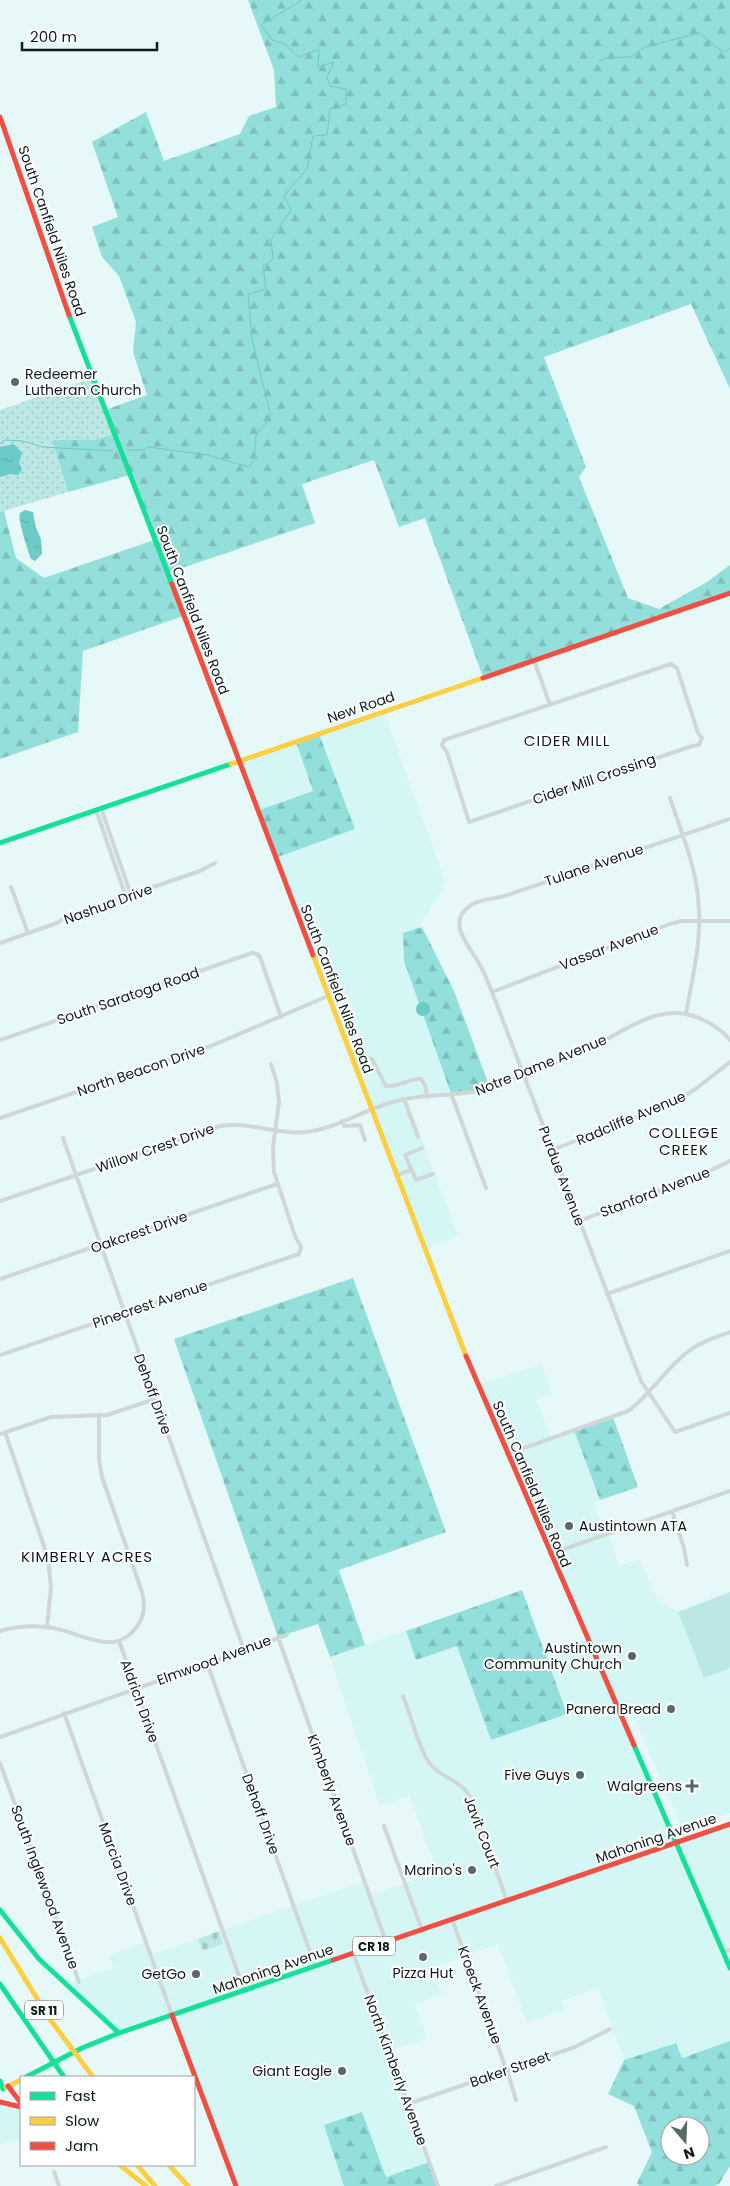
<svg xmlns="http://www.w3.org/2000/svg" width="730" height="2186" font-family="Poppins,sans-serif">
<defs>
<pattern id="grass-dots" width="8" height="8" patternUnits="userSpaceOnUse" patternTransform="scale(1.25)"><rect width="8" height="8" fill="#bbe8e5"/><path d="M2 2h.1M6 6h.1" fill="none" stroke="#a0c6c4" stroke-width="1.8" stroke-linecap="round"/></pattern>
<pattern id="forest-firs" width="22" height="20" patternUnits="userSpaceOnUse" patternTransform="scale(1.25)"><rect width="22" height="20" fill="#93dfdc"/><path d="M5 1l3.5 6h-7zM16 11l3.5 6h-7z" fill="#7ebfbc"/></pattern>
<pattern id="cemetery-stones" width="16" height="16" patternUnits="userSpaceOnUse" patternTransform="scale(1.25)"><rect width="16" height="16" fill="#bbe8e5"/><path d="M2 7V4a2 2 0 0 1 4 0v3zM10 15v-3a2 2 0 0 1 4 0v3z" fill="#a0c6c4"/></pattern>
<pattern id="water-ripples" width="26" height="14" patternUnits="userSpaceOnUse" patternTransform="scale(1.25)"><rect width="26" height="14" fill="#6ccac7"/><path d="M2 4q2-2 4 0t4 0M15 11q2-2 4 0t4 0" fill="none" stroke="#5cadaa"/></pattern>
</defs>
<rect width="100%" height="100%" fill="#e6f8f7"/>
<path fill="#d4f7f5" d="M384,712l62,171 -26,42 2,2 -19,6 49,163 -45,3 51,137 -33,13 -187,-487z
M541,1364l12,29 -17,7 15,38 23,-8 26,70 -6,2 11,32 3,-1 11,33 20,-7 18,40 21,13 26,65 26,-9v145l-43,15 -2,-4 -4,1 -50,-115 -11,4 56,129 54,-19v217l-49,17 -6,-15 -51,17 -26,-72 -37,13 3,9 -37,13 -29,-79 -65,23 9,27 -27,10 12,34 -38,13 41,111 -69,24h-125l-64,-170 -53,17 -53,-48 48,-17 -5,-13 36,-13 5,13 215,-74 5,14 67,-23 -27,-76 -30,10 -50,-149 76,-26 10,29 41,-15 34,95 76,-26 -22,-60 42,-15 -109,-253z
M0,2102l21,5v31l-21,7z"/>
<path fill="url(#grass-dots)" d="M93,378l21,56 -19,6h-43l16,52 -68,20v-102z"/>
<path fill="url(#forest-firs)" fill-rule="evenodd" d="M248,0h482v389l-39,-85 -147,53 42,110 -7,10 49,121 31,11 48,-27 23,-17v28l-247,84 -58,-159 -26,9 -25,-67 -72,24 13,39 -148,50 16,43 -100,35 -5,81 -78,27v-247l4,-1 12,47 28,20 110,-38 -24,-65 -62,17 -16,-52h43l19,-6 -9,-24 42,-15 -14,-43 3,-30 -17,-46 -17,-19 -10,-30 26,-10 -26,-75 54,-30 18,49 76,-27 9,-18 27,-9 -2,-37z
M319,734l36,95 -80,29 -18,-47 56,-20 -17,-49z
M422,927l32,64 36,97 -38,8 -48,-135 -1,-28z
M353,1278l93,254 -107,38 26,75 -35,12 -12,-33 -40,13 -104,-298z
M613,1417l25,70 -38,13 -26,-70z
M522,1590l45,124 -76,26 -34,-94 -41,14 -10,-29z
M730,2041v125l-11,18 -5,2h-75l-2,-3 15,-31 -18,-46 -26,-12 16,-34 52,-17 6,15zM670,2126h30v30h-30z
M362,2112l24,65 44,-15 8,24h-94l-20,-61z"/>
<path fill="url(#cemetery-stones)" d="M219,1931l4,13 -21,7 -4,-12z"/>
<path fill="#bbe8e5" d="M730,1592v76l-26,10 -26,-66z"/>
<path fill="url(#water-ripples)" d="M14,444l8,9 -3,9 3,8 -4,5 -8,-1 -10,3v-30z
M25,510l8,2 3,16 5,11 1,15 -7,7 -4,-2c-3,-9 -14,-40 -11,-46z
M416 1009a7 7 0 1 1 14 0a7 7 0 1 1-14 0Z"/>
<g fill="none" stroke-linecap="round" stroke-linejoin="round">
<path stroke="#6ccac7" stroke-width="1" d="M599,61l6,-3 26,-1 14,-10 54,-14 23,18h5l3,-3
M0,444l5,-4 18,1 20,6 70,4
M127,450h16l5,-3 59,8 42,12 5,-6 2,-26 15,-18 -19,-78 -4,-45 18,-5 -3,-23 10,-7 -2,-19 20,-30 -7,-14 23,-27 6,-33 14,-1 3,-26 16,-5v-15l-16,-3 -3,-9 7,-15 -16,5 1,-18 -21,8 -13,-13 -13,-4 -11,-15 41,-25"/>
<path stroke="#d1d7d7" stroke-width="4" d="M534,660l16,45
M671,664l6,4 21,65 4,5 -3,7 -7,1 -223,76 -22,-70 -5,-7 2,-5z
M670,798c12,36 28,73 29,112 2,35 -7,69 -13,104
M101,808l30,87
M96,810l30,87
M730,819l-225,77c-11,3 -25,3 -34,9 -26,17 -2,41 8,58 5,9 9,19 13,29l149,389 34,51 55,-19
M11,887l17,46
M0,943l57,-20 11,-7 132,-45 15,-8
M492,992l178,-68 11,-3h49
M0,1040l252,-87 5,1 3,3 21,60
M353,1062l14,-4 5,1 14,27c14,1 23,-8 35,-7l4,6 2,12
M452,1096l34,92
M404,1099l14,38
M0,1118l211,-72 117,-50
M342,1121l2,5 16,-1 5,15
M63,1138l181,512
M422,1148l-17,7 11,25 17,-6
M552,1150l123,-48 22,-14 33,-26
M397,1175l14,-5
M0,1201l220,-75c29,-5 56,9 85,6 31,-3 60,-23 91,-31 29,-8 61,-4 91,-12 34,-14 70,-25 103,-41 35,-16 67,-47 109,-30 12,5 23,12 31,22
M579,1221l124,-47 27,-13
M0,1279l277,-95
M607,1294l123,-43
M0,1355l299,-101 2,-7 -6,-11 -21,-64 -1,-25 6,-45 -2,-19 -6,-19
M5,1432l43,126 3,29 -4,40
M0,1434l51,-17 56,-2 48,-16
M507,1454l121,-43c22,-16 36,-40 57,-57 13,-11 29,-16 45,-22
M672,1511l12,37 3,17
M550,1554l180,-63
M0,1631c18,-5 35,-6 53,-3 30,5 62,31 85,-3 7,-10 7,-22 4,-33l-40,-115 -3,-18v-44
M278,1637l108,305
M119,1641l125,349
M207,1663l108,303
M403,1696c8,18 16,55 28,69 12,14 30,15 39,32l37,104
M64,1713l108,302
M0,1737l287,-102
M0,1763l79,219
M384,1826l38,104
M452,1919l58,161 6,20
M723,1952l7,-2
M353,1953l85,233
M408,2104l167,-57 35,-18
M54,2172l5,14
M496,2186l110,-39"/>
<path stroke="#16e098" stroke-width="5" d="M69,315l103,269
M0,843l231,-79
M634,1745l96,223
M0,1910l39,49 80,74
M0,1984l64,93
M26,2077l56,-29 37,-15 214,-73
M0,2081l3,8"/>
<path stroke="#ffcf43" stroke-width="5" d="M231,764l252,-86
M313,955l153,401
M0,1938l49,80 44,59
M6,2087l15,-7
M120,2165l26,21
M137,2165l18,21
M169,2165l19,21"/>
<path stroke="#f24e42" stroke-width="5" d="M0,117l69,198
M172,584l141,371
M483,678l247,-85
M466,1356l168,389
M333,1960l397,-136
M172,2015l64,171
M8,2086l13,17
M0,2102l21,5"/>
</g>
<g fill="#596968" stroke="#fff" stroke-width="2">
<circle cx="15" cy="382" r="5"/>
<circle cx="569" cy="1526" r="5"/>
<circle cx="632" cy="1656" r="5"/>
<circle cx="671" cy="1709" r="5"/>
<circle cx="580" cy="1775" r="5"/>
<path d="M689.5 1778.5h5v5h5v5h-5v5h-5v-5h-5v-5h5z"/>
<circle cx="472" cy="1870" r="5"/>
<circle cx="423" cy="1957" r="5"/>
<circle cx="196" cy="1974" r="5"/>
<circle cx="342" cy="2071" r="5"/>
</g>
<g text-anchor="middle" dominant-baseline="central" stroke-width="4" stroke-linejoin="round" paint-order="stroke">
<g fill="#fff" stroke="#56605f" stroke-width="1">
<rect x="353" y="1936.5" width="42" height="19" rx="4"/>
<rect x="25" y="2000.5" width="38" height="19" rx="4"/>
</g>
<g font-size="12" font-weight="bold" fill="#0d1c1b">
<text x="374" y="1946">CR 18</text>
<text x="44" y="2010">SR 11</text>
</g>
<g font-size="14" fill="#0d1c1b" stroke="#fff">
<text transform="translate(52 231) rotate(71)">South Canfield Niles Road</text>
<text transform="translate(193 610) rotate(69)">South Canfield Niles Road</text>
<text transform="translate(361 707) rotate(-19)">New Road</text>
<text transform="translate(594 779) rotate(-19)">Cider Mill Crossing</text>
<text transform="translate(594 865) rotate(-19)">Tulane Avenue</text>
<text transform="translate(108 904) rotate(-20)">Nashua Drive</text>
<text transform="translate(609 947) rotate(-21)">Vassar Avenue</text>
<text transform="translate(337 989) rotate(69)">South Canfield Niles Road</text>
<text transform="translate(128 996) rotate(-19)">South Saratoga Road</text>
<text transform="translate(541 1065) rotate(-22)">Notre Dame Avenue</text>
<text transform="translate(141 1070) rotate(-19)">North Beacon Drive</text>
<text transform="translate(631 1118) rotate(-23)">Radcliffe Avenue</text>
<text transform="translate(155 1148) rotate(-19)">Willow Crest Drive</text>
<text transform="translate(562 1176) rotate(69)">Purdue Avenue</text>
<text transform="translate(655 1192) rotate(-21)">Stanford Avenue</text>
<text transform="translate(139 1232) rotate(-19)">Oakcrest Drive</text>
<text transform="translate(150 1304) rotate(-19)">Pinecrest Avenue</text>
<text transform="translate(153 1394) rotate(70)">Dehoff Drive</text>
<text transform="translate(532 1484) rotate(67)">South Canfield Niles Road</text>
<text transform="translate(214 1660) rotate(-20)">Elmwood Avenue</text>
<text transform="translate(140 1701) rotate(70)">Aldrich Drive</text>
<text transform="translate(332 1790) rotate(70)">Kimberly Avenue</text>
<text transform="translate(261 1814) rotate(70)">Dehoff Drive</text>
<text transform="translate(482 1832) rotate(69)">Javit Court</text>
<text transform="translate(656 1838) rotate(-19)">Mahoning Avenue</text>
<text transform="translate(118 1864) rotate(70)">Marcia Drive</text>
<text transform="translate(45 1887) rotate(70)">South Inglewood Avenue</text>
<text transform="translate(273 1969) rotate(-19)">Mahoning Avenue</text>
<text transform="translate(480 1995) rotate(70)">Kroeck Avenue</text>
<text transform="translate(510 2069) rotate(-19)">Baker Street</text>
<text transform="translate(396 2070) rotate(70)">North Kimberly Avenue</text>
</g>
<g font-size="14" fill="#0d1c1b" stroke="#fff" text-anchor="end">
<text x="25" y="374" text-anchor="start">Redeemer<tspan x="25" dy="16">Lutheran Church</tspan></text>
<text x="579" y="1526" text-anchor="start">Austintown ATA</text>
<text x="622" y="1648">Austintown<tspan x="622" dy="16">Community Church</tspan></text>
<text x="661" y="1709">Panera Bread</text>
<text x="570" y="1775">Five Guys</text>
<text x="682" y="1786">Walgreens</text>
<text x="462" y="1870">Marino's</text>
<text x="423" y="1973" text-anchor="middle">Pizza Hut</text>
<text x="186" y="1974">GetGo</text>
<text x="332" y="2071">Giant Eagle</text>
</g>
<g font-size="15" letter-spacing="1" fill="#0d1c1b" stroke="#fff">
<text x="567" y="740">CIDER MILL</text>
<text x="684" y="1132">COLLEGE<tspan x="684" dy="17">CREEK</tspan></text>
<text x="87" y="1556">KIMBERLY ACRES</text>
</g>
</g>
<rect x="20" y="2076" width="175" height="90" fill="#ffffff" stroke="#9ea4a4"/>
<rect x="30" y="2092" width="25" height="8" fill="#16e098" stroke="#9ea4a4"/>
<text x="65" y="2101" font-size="15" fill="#0d1c1b">Fast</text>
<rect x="30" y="2117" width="25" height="8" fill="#ffcf43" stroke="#9ea4a4"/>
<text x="65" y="2126" font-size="15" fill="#0d1c1b">Slow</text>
<rect x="30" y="2142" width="25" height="8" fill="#f24e42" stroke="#9ea4a4"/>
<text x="65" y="2151" font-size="15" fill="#0d1c1b">Jam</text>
<g transform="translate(685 2141) rotate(161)"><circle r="24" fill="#ffffff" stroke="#9ea4a4"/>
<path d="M0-4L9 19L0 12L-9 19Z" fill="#596968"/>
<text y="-8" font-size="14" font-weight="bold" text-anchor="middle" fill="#0d1c1b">N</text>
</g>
<path d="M22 42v8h135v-8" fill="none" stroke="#0d1c1b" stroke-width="2.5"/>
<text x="30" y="42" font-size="15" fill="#0d1c1b" stroke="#ffffff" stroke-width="4" paint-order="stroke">200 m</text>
</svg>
